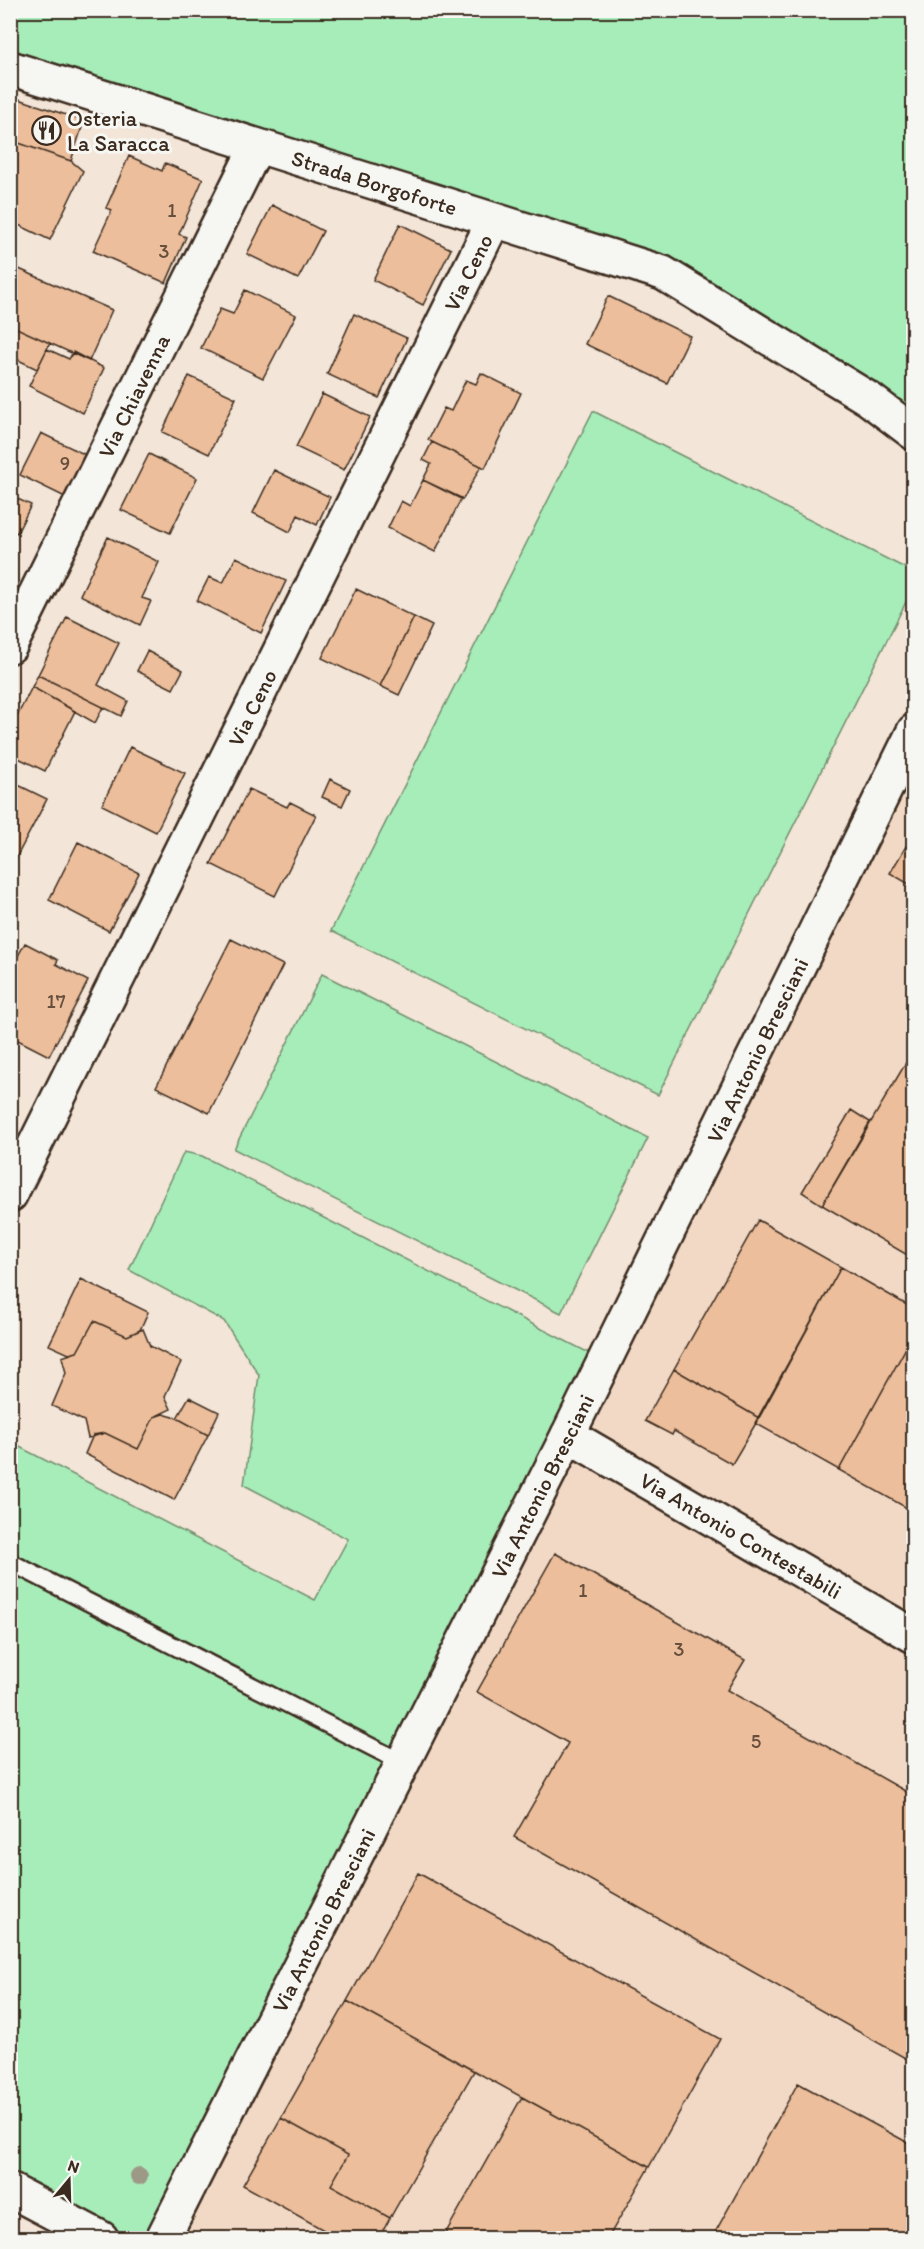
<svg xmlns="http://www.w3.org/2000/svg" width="924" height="2249" font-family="Itim,sans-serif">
<rect width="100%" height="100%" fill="#f3e5d8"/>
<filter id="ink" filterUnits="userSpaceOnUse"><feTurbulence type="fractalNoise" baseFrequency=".0167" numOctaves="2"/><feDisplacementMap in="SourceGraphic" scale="12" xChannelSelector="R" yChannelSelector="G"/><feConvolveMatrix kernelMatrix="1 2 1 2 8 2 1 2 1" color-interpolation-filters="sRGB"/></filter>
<g filter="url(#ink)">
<path fill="#f1d9c6" d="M913,727v1511h-753z"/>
<path fill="#a7edb9" stroke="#718c6c" stroke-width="1.5" d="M11,11h902v437l-252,-176 -650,-207z
M593,411l320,161v16l-255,507 -327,-164z
M322,974l326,164 -87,175 -327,-164z
M184,1152l18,4 401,204 -442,878h-58l-92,-50 -1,-746 305,158 33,-61 -104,-54 15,-110 -35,-54 -95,-51z"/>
<path fill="#ecbe9b" stroke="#3b2a1e" stroke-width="1.5" d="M10,96l74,25 -13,40 -61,-21z
M10,140l61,21 12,10 -33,69 -40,-19z
M129,156l33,15 3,-8 38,16 -24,55 7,3 -20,46 -73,-32 19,-41 -6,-2z
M272,205l51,26 -25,48 -51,-25z
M400,224l51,25 -28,56 -50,-25z
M10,265l102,45 -23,51 -79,-36z
M245,290l51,25 -33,63 -62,-30 19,-39 13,5z
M608,296l82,40 -23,47 -82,-39z
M354,314l53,24 -28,60 -52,-24z
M10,325l40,18 -13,26 -27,-13z
M47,349l22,10 4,-7 31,16 -21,45 -54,-27z
M481,373l40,20 -36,75 -57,-28 16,-32 7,3 15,-31 10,4z
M189,376l47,22 -27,56 -47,-22z
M322,394l48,23 -26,53 -48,-23z
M41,433l45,22 -21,42 -45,-22z
M432,442l49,24 -18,33 -40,-19 8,-16 -8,-4z
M149,454l48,24 -27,55 -49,-23z
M274,470l56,27 -13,28 -19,-10 -8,17 -37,-19z
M423,480l38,19 -26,53 -47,-24 13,-27 9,5z
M11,496l20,9 -14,28 -7,-4z
M108,537l51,25 -17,36 9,3 -11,24 -60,-30z
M236,557l50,24 -25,52 -64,-32 12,-24 14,6z
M356,589l58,28 -34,69 -58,-28z
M67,617l52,26 -21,42 30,16 -7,15 -83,-41z
M414,617l18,9 -33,69 -19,-9z
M147,651l36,19 -10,19 -36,-18z
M38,675l65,32 -8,16 -63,-36z
M32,687l43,24 -30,60 -35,-17v-24z
M130,747l55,26 -29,59 -54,-27z
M330,779l20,10 -8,17 -20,-9z
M10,781l37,18 -31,59 -6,-2z
M249,789l38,18 3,-5 26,13 -41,81 -64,-32z
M914,833v54l-24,-14z
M78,842l61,31 -30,58 -60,-31z
M231,939l52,26 -74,148 -53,-26z
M25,943l33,17 -2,4 32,17 -39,75 -39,-20v-65z
M914,1049v210l-92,-54z
M851,1110l19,12 -48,83 -20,-13z
M758,1220l83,47 -82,151 -85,-49z
M841,1267l73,42v24l-75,137 -84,-47z
M81,1279l67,33 -8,18 -13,6 -33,-15 -17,31 -8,2 -20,-9z
M94,1321l33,15 16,-7 7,17 31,16 -16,34 6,13 -17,8 -16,32 -33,-16 -17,5 -4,-17 -32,-15 14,-33 -4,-16 15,-5z
M914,1333v179l-75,-42z
M674,1369l85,49 -27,46 -58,-33 -2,4 -27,-14z
M189,1397l30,15 -11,23 -31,-17z
M163,1414l14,4 31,17 -34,65 -89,-46 8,-19 12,-2 33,16 16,-32z
M555,1553l190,107 -18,30 187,106v267l-400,-226 54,-94 -91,-51z
M418,1873l302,166 -71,128 -302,-166z
M347,2001l127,70 -84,147 -59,-33 17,-30 -67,-37z
M798,2083l116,63v92h-202z
M522,2097l127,70 -41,71h-165z
M281,2118l67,37 -17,30 59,33 -11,20h-41l-95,-53z"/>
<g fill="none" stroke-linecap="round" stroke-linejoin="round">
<defs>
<path id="service" d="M10,1562l393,201"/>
<g id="minor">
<path id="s1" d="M10,68l653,205 206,126 45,34"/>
<path id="s2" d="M10,646l247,-500"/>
<path id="s3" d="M10,1195l484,-975"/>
<path id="s4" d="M568,1435l346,201"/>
<path d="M10,2190l91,48"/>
<path id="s5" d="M163,2238l405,-803 346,-704"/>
</g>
</defs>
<use href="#service" stroke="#3b2a1e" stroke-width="21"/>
<use href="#minor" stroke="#3b2a1e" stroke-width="38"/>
<use href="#service" stroke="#f6f6f2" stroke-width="16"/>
<use href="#minor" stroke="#f6f6f2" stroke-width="33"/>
</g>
<circle fill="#9d9987" cx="139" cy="2176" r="9"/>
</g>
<defs>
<symbol id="restaurant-ring" viewBox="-11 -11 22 22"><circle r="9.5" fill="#f6f6f2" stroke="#3b2a1e" stroke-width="1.5"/><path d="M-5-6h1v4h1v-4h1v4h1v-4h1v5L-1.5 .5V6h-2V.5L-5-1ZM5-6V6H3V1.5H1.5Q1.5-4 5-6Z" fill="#3b2a1e"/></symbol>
</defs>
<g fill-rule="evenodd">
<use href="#restaurant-ring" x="30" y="114" width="33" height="33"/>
</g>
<g text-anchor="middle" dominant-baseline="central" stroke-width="6" stroke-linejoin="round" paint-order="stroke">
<g font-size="20" fill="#674f3d">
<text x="172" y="210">1</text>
<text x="164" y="251">3</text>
<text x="65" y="463">9</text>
<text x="56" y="1001">17</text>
<text x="583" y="1590">1</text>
<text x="679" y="1649">3</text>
<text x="756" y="1741">5</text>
</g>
<g font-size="22" fill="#3b2a1e" stroke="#f6f6f2" text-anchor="start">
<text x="67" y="118">Osteria<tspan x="67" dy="25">La Saracca</tspan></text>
</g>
<g font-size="22" fill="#3b2a1e" stroke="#f6f6f2">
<text stroke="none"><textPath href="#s1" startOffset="382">Strada Borgoforte</textPath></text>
<text stroke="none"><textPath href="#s3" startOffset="1030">Via Ceno</textPath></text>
<text stroke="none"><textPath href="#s2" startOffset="279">Via Chiavenna</textPath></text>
<text stroke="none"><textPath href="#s3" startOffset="544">Via Ceno</textPath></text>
<text stroke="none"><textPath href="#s5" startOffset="1328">Via Antonio Bresciani</textPath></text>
<text stroke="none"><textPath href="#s5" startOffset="842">Via Antonio Bresciani</textPath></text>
<text stroke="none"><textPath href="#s4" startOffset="200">Via Antonio Contestabili</textPath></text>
<text stroke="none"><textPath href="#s5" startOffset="356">Via Antonio Bresciani</textPath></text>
</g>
</g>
<rect width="924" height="2249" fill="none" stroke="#f6f6f2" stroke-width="36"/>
<rect x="18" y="18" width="888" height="2213" fill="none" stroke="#3b2a1e" stroke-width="2" filter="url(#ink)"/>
<g transform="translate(69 2180) rotate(19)" stroke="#f6f6f2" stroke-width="4.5" paint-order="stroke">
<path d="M0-4.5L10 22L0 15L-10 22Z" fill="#3b2a1e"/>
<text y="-9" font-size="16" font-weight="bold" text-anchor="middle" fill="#3b2a1e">N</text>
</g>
</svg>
